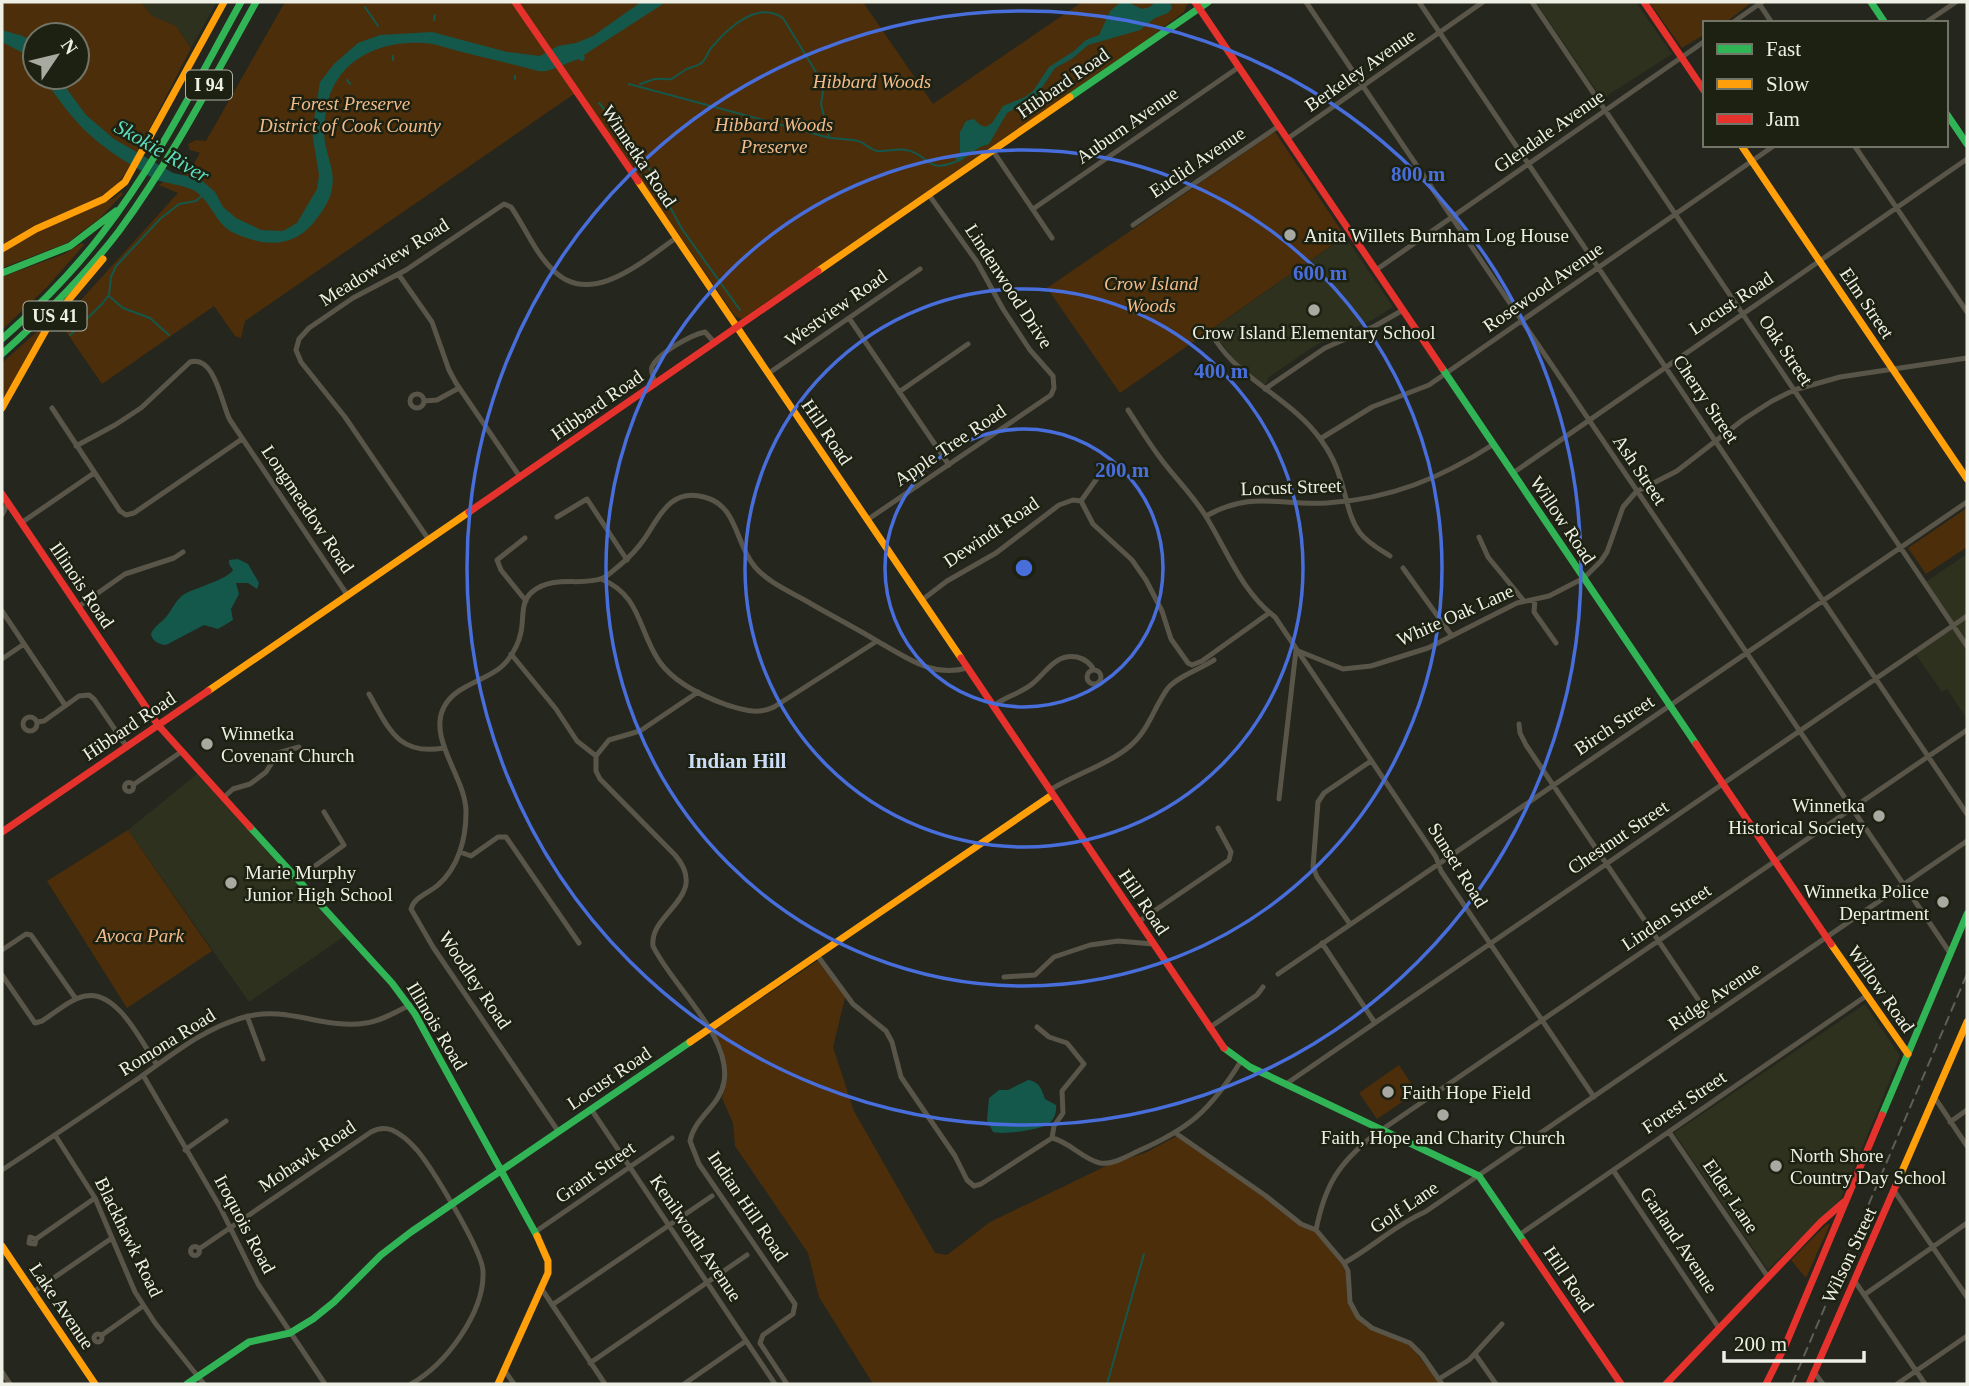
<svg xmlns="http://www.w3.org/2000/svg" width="1969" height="1386" font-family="'Times New Roman',serif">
<rect width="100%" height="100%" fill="#25261e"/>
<path fill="#2d311d" d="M139,2h78l-26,46 -12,-18 -15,10z
M1536,2h100l36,52 -70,45z
M1345,236l48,71 -19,12 -58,26 -47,32 -3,7h-4l-25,-21 -26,-33z
M1967,554v165l-20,-30 -5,3 -28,-40 39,-26 -29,-43z
M197,774l148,162 -96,66 -121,-172z
M1865,1004l35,52 -59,143 -73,71 -94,-137z"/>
<path fill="#4d2e0a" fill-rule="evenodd" d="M2,2h139l11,14 24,10 15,22 -60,117 -14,20 -17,12 -70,31 -26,16 -2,-4zM35,35h42v42h-42z
M285,2h227l62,92 -329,227 -4,17 -6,-2 -21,-30 -112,78 -42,-61 118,-130 -19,-8 5,-4 19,5v-12l-4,-1 4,-1 -1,-3 11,-4 7,-12 -10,-3 -2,-6 8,-4 10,1z
M519,2h344l70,102 149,-102h106l-4,10 -36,27 -406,280 -7,-3z
M1649,2h103l-27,21h-20v11l-23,14z
M1275,132l70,104 -225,157 -73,-105z
M121,192l2,2 -23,24 -33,25 -65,25v-15c34,-24 74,-37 112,-55z
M82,243l2,2 -37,42 -45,43v-53l62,-23z
M41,328l2,2 -41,71v-38z
M1967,508v39l-41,27 -18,-26z
M128,830l84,121 -85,57 -80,-127z
M819,960l27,34 -13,53 21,64 81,142 12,2 43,-33 116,-56 41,-14 30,-16 90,63 35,28 13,5 27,32 4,10 1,24 9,20 10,9 45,19 29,38h-567l-54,-87 -11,-44 -73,-107 -2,-23 -11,-25 5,-18 -1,-16 -4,-17 -9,-16z
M1399,1065l18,27 -40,27 -18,-26z
M1830,1224l-24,54 -15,-18 35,-35z"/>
<path fill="#14584b" d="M641,2h25l-82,53 1,3 -3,4 -3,-3c-15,4 -27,14 -41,12 -24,-7 -49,-12 -72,-18 -14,-3 -28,-9 -42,-10 -46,-3 -90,18 -98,67 -2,12 -3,25 0,37 3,14 9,27 6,41 -1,10 -8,21 -14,29 -22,31 -51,31 -84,16 -19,-9 -22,-31 -39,-42 -12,-6 -24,-7 -35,-10 -8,-2 -16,-9 -23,-13 -46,-26 -65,-48 -94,-91h15l28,38 28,24 59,34 27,6 15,13 8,15 13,11 25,12 22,1 14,-8 20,-34 2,-14 -7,-43 8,-50 14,-18 24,-21 22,-8 52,-3 75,20 33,4 18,-10 18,-3 17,-7z
M1121,2h6l15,7 8,-2 5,-5h15l2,6 -4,5 -13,5 -15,12 -52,15 -15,13 -18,10 -20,30 -28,15 -18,31 -9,3 -21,15 -4,-4 5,-5v-21l6,-11 8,-2 6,6 6,2 6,-4 11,-17 22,-9 8,-6 16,-24 25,-16 12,-11 13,-5 11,-24z
M2,30c26,8 33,5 33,35l-8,-10 -25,-13z
M238,559l10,5 11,19 -2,6 -9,-6h-12l3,11 -8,15 2,11 -15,9 -14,-4 -38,20c-6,0 -14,-4 -15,-11 3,-8 9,-10 15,-17 6,-7 9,-16 17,-22 13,-8 44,-15 50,-25l-4,-6v-4z
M1028,1080c11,1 14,10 17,19l11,6c1,7 -2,15 -8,19 -9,6 -45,11 -55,8l-6,-12 2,-22 10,-8h9z"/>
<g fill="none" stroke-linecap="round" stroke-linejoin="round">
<path stroke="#14584b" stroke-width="2" d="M365,7l13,19
M434,20l1,-5
M393,56v4
M515,79v-3
M347,80l3,4
M629,84l201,54c9,1 19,1 28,3 7,2 12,9 20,10 9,1 19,-3 28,-1 24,4 20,25 51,11
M640,84c5,-1 10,-4 15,-5 5,-1 11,1 16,0 5,-2 9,-6 14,-9 5,-3 10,-3 15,-6 6,-3 7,-12 12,-17 16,-19 46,-47 71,-29l36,59 4,15 -2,12 8,33
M599,103l42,51 41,75 58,81
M110,297l13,11 27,10 19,17
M70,335l32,-31 7,-9 2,-18 5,-11 44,-47 19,-15 17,-3 7,-6
M1107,1384l37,-130"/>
<path stroke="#595649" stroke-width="5" d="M1306,2l644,951
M1419,2l548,812
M1532,2l435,644
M1758,2l14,21
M1732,23l30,-21
M1925,23l31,-21
M1287,139l196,-137
M1854,145l113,167
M993,151l59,87
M1033,209l206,-142
M1133,225l146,-99
M1376,270l329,-229
M399,275l33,47 17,48 7,13 64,94
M849,318l100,147
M1216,341c27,41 76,58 105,99 8,11 15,24 19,38 7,19 8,39 20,55 8,10 19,16 30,23
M769,373l151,-104
M656,384c-2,-5 -6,-12 -4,-17 6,-14 39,-32 53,-35l10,11
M1265,389l60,-41 50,-22 28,-16
M899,392l69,-48
M410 401a7 7 0 1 1 14 0a7 7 0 1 1-14 0Z
M424,401l13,-1 22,-12
M52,408l68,103 6,4 8,-2 108,-74
M1128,410c10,15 19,30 30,45 15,21 33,38 47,60 22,35 36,76 70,102l161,240 5,14 153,226
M1320,439l52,-32 57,-22 346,-240
M76,446l39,-21 26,-17 49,-46c25,-8 32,44 40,58l118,176
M1513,473l454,-314
M1081,501l12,23 39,36 14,20 16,31 9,28 17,24 4,2 10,-4 67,-48
M2,515l6,-12
M1206,516c46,-26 73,-10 121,-13 64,-4 114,-25 167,-59
M557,517l30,-18 40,61
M867,520l184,-125 3,-7 -1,-12 -23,-26 -27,-41 -26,-47 -48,-67
M21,523l73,-50
M1479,537l9,20 36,44
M525,538l-28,22 4,10 25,31
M429,540l-84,-123 -44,-55 -5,-12 3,-11 10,-11 44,-30 53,-28 98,-66 7,3c14,20 24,46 42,63 38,39 91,-10 123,-32
M1403,568l49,68
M601,579c40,16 37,51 58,82 15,22 43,35 68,44 17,5 30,10 47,2l103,-66c29,16 55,37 90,27
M1535,599l-1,13 22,31
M922,600l25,-19 49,-28 63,-48 14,-5 8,1 17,-24 14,-8
M78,607l47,-33 49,-16 9,-6
M2,611l63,94
M511,654l45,55 21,32 19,15v15l4,8 75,76c36,42 -26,57 -22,91 19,40 79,90 71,136 -4,24 -30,36 -34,59l9,23 96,140 -2,10 -30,21 -3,8 27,41
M2,659l22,-15
M1087 677a7 7 0 1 1 14 0a7 7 0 1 1-14 0Z
M369,694c20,35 29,62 75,54
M993,706c12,-9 28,-13 39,-22 14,-11 23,-31 45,-27 8,2 13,6 17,13
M23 724a7 7 0 1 1 14 0a7 7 0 1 1-14 0Z
M37,722l7,-1 35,-25 10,-1 5,4 33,48
M1519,724l1,9 6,12 184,272
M596,756l13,-16 31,-9 58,-39
M124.5 787a4.5 4.5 0 1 1 9 0a4.5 4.5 0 1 1-9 0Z
M133,785l48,-33
M1050,790c24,-15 59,-26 80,-44 19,-16 24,-39 38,-58 10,-12 33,-19 46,-28
M223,798l10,-9 17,-5 16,-12 12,-19 21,-6
M1279,799l17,-149 47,19 28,-3 57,-18 89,-45 32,-7 35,-18 17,-17 6,-9 16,-45 13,-15 41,-21 67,-52 28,-18 22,-11 46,-13 127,-19
M460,852l11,4 27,-19h8l73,106
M297,879l47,-34 -20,-33
M1138,922l91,-62 2,-8 -13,-24
M1350,924l-33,-47 -4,-10 5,-65 6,-9 47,-32
M1322,943l53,80
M2,950l24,-16 5,1 45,64
M817,955l36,49 33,27 6,11 9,35 54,79 12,24 7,6 7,-2 71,-46c18,4 30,21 48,25 11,2 26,-6 36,-11 53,-23 74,-41 105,-91
M1278,974l689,-472
M2,975l33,48 7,-2c13,-8 28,-22 43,-25 32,-7 57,47 72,69
M1004,977l31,-2 19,-18 36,-12 28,-4 35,3
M247,1016l16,43
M1037,1027l12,10 18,6 17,21 -22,27 1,22 -9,13 -2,12
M1209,1028l48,-33 6,-8
M143,1075l77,132 38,77 67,100
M1286,1084l681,-468
M1935,1098l32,48
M591,1109l184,275
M1950,1122l17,-12
M558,1131l-125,-184 -22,-38c3,-12 18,-16 27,-24 20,-17 28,-46 28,-72 1,-34 -39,-74 -22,-106 12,-24 47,-26 63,-46 7,-9 12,-19 14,-29 3,-13 -1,-30 11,-40 22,-18 50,-5 71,-14 6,-3 12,-9 17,-13 10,-8 18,-17 25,-27 15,-23 26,-50 59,-41 34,8 31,47 51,70 14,16 34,24 53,35 22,13 46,25 69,39
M1669,1132l99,145
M1177,1134l89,62 35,28 15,6 28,33 4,8 2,31 8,15 14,11 38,15 12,12 20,29
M55,1135l40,63 40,94 20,31 49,61
M185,1150l41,-29
M2,1170c46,-30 91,-61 137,-92 34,-24 65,-50 106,-61 42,-12 79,13 121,6 15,-2 30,-11 44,-18
M1613,1170l106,158
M1895,1192l72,105
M1316,1230c9,-45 22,-66 58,-95l593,-405
M535,1232l137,-94
M1519,1235l347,-239
M36,1239l-6,-2 -1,6 6,1 1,-5 59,-41
M190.5 1251a4.5 4.5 0 1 1 9 0a4.5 4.5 0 1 1-9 0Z
M199,1249l172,-117c7,-4 13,-5 21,-2 9,4 18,12 25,20 15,18 65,100 66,121 2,42 -38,94 -72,113
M1344,1263c29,-16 51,-38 81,-51l542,-371
M1854,1280l71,104
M541,1288l64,96
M33,1292l79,-54
M1864,1295l103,-72
M552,1305l160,-109
M94 1338a4 4 0 1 1 8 0a4 4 0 1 1-8 0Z
M102,1335l41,-29
M1475,1354l21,30
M590,1363l157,-108
M505,1371l9,13
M2,1372l8,12
M1814,1372l9,12
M1439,1379l30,-19 33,-36
M684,1384l62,-43
M1897,1384l70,-48"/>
<path stroke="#30b455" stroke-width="7" d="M1871,2l14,21
M1070,97l138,-95
M1946,113l21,31
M2,273l68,-27 46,-35
M2,339c36,-32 70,-66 99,-104 56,-72 96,-154 140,-233
M2,354c42,-38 83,-78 117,-123 53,-72 94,-152 137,-229
M1442,368l254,376
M250,827l142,156 23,31 122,222
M1224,1048l26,19 229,109 45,66
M1882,1115l85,-201
M187,1384l62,-42 41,-9 23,-14 21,-17 47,-47 30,-23 279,-190"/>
<path stroke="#ff9f0a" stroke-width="7" d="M1741,145l226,334
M638,181l323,477
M2,249l34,-20 68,-30 21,-17 99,-180
M818,271l252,-174
M2,408l49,-87 52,-62
M208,691l261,-179
M1831,944l77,110
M690,1042l362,-247
M1896,1185l71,-163
M2,1246l93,138
M498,1384l50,-111v-12l-11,-25"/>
<path stroke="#e5322d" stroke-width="7" d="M515,2l123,179
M1195,2l247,366
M1644,2l61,90
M2,494l156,231 92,102
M469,512l349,-241
M961,658l263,390
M1696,744l135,200
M2,832l206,-141
M1524,1242l97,142
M1666,1384l155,-162 23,-20
M1766,1384l19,-38 97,-231
M1809,1384l87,-199"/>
<path stroke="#605f56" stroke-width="2" stroke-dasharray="10 5" stroke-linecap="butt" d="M1792,1384l175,-410"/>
</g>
<g fill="none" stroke="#476edb" stroke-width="3.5">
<circle cx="1024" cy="568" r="139"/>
<circle cx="1024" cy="568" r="279"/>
<circle cx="1024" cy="568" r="418"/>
<circle cx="1024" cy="568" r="557"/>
</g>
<g fill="#a8a9a0" stroke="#1d2111" stroke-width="2.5">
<circle cx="1290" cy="235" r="7"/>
<circle cx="1314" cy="310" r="7"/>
<circle cx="207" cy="744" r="7"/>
<circle cx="1879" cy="816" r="7"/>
<circle cx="231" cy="883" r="7"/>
<circle cx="1943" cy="902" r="7"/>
<circle cx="1388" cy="1092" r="7"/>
<circle cx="1443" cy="1115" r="7"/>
<circle cx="1776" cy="1166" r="7"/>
</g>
<g text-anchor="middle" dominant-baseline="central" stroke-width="5" stroke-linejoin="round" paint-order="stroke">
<g fill="#1d2111" stroke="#afb2a6" stroke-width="2">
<rect x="186" y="70.5" width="46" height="29" rx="5"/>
<rect x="23.5" y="301.5" width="63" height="29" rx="5"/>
</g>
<g font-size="18" font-weight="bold" fill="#eef0e6">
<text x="209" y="85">I 94</text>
<text x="55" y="316">US 41</text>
</g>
<g font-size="19" fill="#eef0e6" stroke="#1d2111">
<text transform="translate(1360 70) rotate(-35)">Berkeley Avenue</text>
<text transform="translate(1063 83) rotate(-35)">Hibbard Road</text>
<text transform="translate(1127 125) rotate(-35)">Auburn Avenue</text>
<text transform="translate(1549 131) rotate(-35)">Glendale Avenue</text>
<text transform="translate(639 156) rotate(56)">Winnetka Road</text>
<text transform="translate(1197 162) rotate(-34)">Euclid Avenue</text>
<text transform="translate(384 262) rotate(-32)">Meadowview Road</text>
<text transform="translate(1009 286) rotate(57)">Lindenwood Drive</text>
<text transform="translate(1543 287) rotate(-35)">Rosewood Avenue</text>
<text transform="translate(1731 303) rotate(-34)">Locust Road</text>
<text transform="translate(1867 303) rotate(56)">Elm Street</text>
<text transform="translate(836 308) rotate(-35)">Westview Road</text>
<text transform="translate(1786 350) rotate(56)">Oak Street</text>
<text transform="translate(1706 399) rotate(56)">Cherry Street</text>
<text transform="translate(597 405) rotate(-35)">Hibbard Road</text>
<text transform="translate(827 432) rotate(56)">Hill Road</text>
<text transform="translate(950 445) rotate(-34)">Apple Tree Road</text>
<text transform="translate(1640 470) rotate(56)">Ash Street</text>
<text transform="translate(1291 487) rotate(-2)">Locust Street</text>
<text transform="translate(308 509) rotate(56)">Longmeadow Road</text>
<text transform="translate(1563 520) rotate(56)">Willow Road</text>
<text transform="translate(991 532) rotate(-34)">Dewindt Road</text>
<text transform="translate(82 585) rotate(56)">Illinois Road</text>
<text transform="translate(1455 615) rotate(-24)">White Oak Lane</text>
<text transform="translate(1614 725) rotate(-34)">Birch Street</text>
<text transform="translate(129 726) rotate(-34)">Hibbard Road</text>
<text transform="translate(1618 837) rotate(-34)">Chestnut Street</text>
<text transform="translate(1458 865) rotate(58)">Sunset Road</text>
<text transform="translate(1144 902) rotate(56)">Hill Road</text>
<text transform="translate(1666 917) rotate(-34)">Linden Street</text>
<text transform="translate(475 980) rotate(56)">Woodley Road</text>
<text transform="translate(1881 989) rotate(55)">Willow Road</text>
<text transform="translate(1714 996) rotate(-34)">Ridge Avenue</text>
<text transform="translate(437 1026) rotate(59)">Illinois Road</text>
<text transform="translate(167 1042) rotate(-32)">Romona Road</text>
<text transform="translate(609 1078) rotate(-34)">Locust Road</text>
<text transform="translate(1684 1102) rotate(-34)">Forest Street</text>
<text transform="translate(307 1156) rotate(-34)">Mohawk Road</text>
<text transform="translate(595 1172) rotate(-35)">Grant Street</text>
<text transform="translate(1731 1196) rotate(56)">Elder Lane</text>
<text transform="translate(748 1206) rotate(56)">Indian Hill Road</text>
<text transform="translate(1404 1207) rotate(-34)">Golf Lane</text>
<text transform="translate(245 1224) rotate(62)">Iroquois Road</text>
<text transform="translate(129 1237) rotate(64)">Blackhawk Road</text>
<text transform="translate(696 1238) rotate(56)">Kenilworth Avenue</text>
<text transform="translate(1679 1240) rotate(56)">Garland Avenue</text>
<text transform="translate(1849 1255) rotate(-65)">Wilson Street</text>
<text transform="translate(1569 1279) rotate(56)">Hill Road</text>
<text transform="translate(62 1306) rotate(56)">Lake Avenue</text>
</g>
<g font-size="19" font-style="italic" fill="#f3bb89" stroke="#1d2111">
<text x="872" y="81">Hibbard Woods</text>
<text x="350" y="103">Forest Preserve<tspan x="350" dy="22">District of Cook County</tspan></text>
<text x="774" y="124">Hibbard Woods<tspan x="774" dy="22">Preserve</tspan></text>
<text x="1151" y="283">Crow Island<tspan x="1151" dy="22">Woods</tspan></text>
<text x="140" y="935">Avoca Park</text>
</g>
<g font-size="19" fill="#eef0e6" stroke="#1d2111" text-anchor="start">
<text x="1304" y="235">Anita Willets Burnham Log House</text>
<text x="1314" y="332" text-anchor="middle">Crow Island Elementary School</text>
<text x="221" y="733">Winnetka<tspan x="221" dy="22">Covenant Church</tspan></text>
<text x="1865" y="805" text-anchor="end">Winnetka<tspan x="1865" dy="22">Historical Society</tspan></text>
<text x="245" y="872">Marie Murphy<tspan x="245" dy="22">Junior High School</tspan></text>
<text x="1929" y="891" text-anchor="end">Winnetka Police<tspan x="1929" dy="22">Department</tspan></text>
<text x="1402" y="1092">Faith Hope Field</text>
<text x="1443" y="1137" text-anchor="middle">Faith, Hope and Charity Church</text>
<text x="1790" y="1155">North Shore<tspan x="1790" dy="22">Country Day School</tspan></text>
</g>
<g font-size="21" font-style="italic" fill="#5bdec1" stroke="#1d2111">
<text transform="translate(162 151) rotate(30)">Skokie River</text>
</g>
<g font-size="21" font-weight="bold" fill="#ccdbf6" stroke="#1d2111">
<text x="737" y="761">Indian Hill</text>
</g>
</g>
<circle cx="1024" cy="568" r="10" fill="#476edb" stroke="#1d2111" stroke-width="3.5"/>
<g font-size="21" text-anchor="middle" font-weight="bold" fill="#476edb" stroke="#1d2111" stroke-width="5" stroke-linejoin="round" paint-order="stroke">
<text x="1418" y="181">800 m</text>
<text x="1320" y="280">600 m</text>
<text x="1221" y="378">400 m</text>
<text x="1122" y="477">200 m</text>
</g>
<rect width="1969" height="1386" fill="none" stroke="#eef0e6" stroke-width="7"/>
<rect x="1703" y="21" width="245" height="126" fill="#1d2111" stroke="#717466" stroke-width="2"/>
<rect x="1717" y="44" width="35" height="10" fill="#30b455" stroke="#717466" stroke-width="2"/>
<text x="1766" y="56" font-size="21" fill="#eef0e6">Fast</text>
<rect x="1717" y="79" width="35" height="10" fill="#ff9f0a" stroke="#717466" stroke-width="2"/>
<text x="1766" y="91" font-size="21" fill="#eef0e6">Slow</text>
<rect x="1717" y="114" width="35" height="10" fill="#e5322d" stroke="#717466" stroke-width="2"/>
<text x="1766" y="126" font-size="21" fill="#eef0e6">Jam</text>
<g transform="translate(56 56) rotate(55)"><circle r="33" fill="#1d2111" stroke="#717466" stroke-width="2"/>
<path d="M0-5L12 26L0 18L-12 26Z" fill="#a8a9a0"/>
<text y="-10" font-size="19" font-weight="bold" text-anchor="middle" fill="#eef0e6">N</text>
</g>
<path d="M1724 1351v10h140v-10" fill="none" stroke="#eef0e6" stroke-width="3.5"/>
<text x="1734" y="1351" font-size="21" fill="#eef0e6" stroke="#1d2111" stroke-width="5" paint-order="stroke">200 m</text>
</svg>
